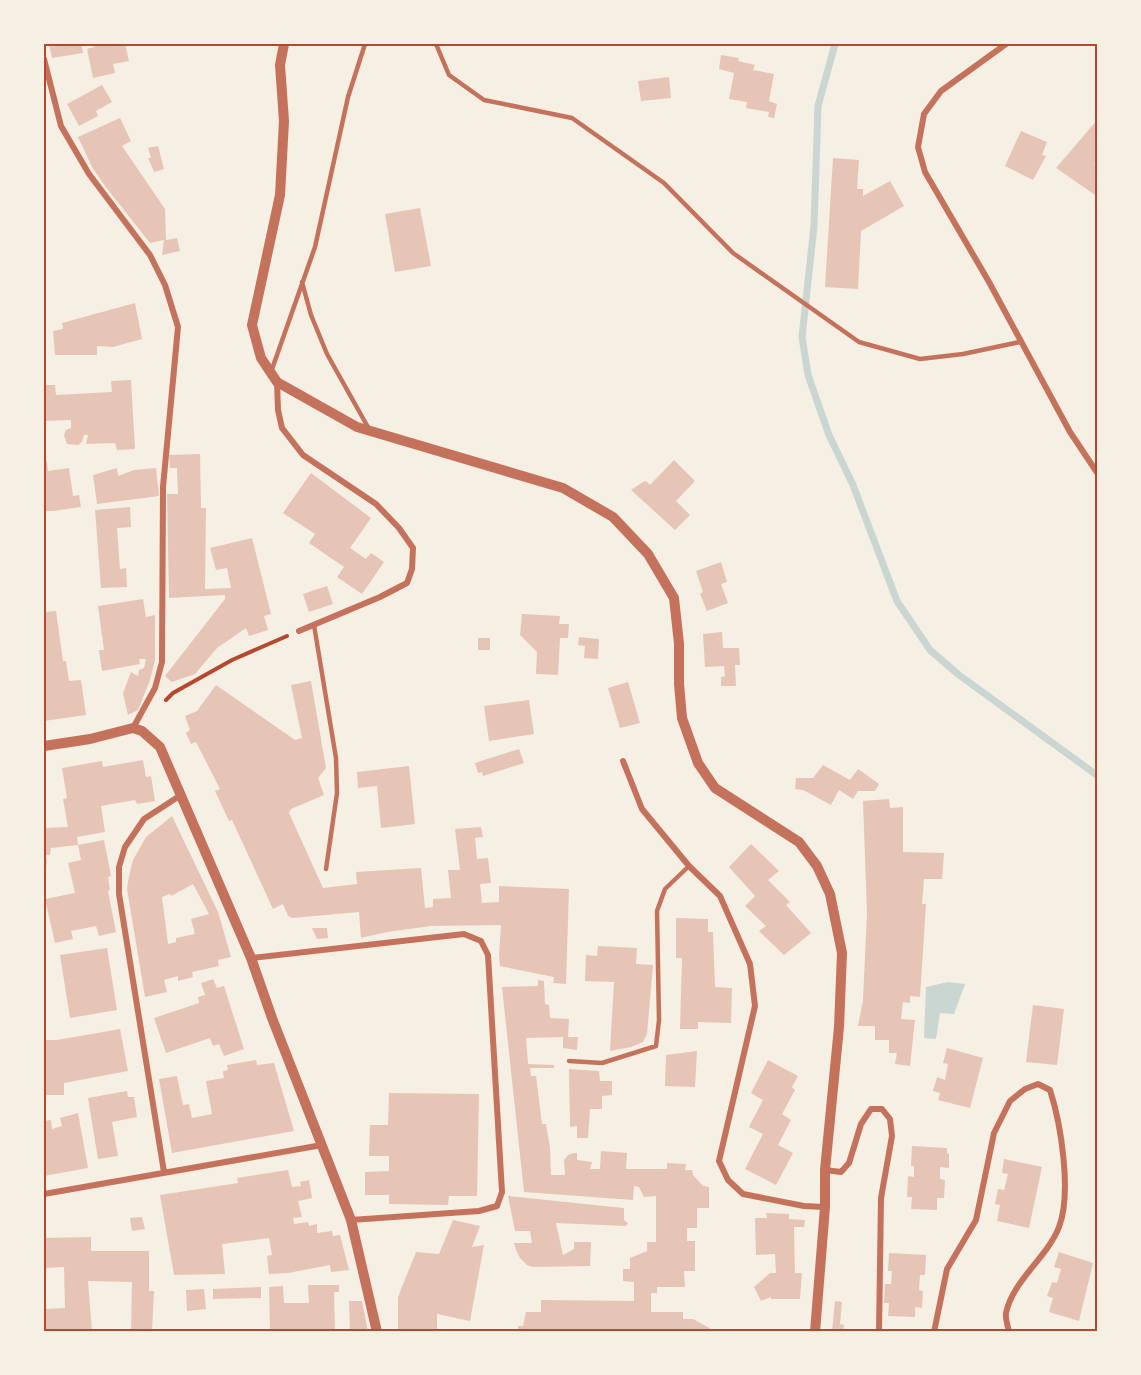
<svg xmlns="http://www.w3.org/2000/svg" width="1141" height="1375" font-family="'Source Sans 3',sans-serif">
<rect width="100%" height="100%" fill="#f6efe4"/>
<path fill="#c9d6d2" d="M948,982l17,2 -11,30 -14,-1 -4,26 -12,-1 2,-51z"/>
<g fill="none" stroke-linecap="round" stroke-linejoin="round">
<path stroke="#c9d6d2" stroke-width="7" d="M835,44l-17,62 -4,120 -12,111 6,38 21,60 24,50 44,116 33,49 29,25 139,101"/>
</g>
<path fill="#e6c5b7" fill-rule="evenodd" d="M49,44h32l2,9 -31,5z
M93,44h32l4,17 -16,3 2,9 -22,5 -6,-29 7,-2z
M721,55l18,3 -1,3 17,4 -2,5 21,4 -5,27 8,3 -3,14 -6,-1 1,-5 -23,-4 1,-6 -18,-3 5,-26 -15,-4z
M669,77l2,21 -30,3 -3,-20z
M102,85l10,17 -16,9 2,5 -19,10 -12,-22z
M120,118l11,23 -9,5 43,63 1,31 11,-2 3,13 -18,4 2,-15 -14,3 -45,-57 -13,-19 -14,-30z
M1098,119v41l-4,4 4,3v30l-42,-29z
M1021,131l26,11 -5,13 4,1 -13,24 -28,-14z
M158,146l6,23 -10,3 -6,-14h3l-3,-10z
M833,158l26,2 -2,29h6v7l27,-15 14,25 -43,25 -3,58 -33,-2z
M420,208l11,58 -36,6 -10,-58z
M135,303l7,36 -29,8 -16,-1v9h-42l-2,-24 10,-2 -1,-6z
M131,380l4,69 -18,1 -2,-7 -29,1 2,-9h-4l-2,7 -4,3 -11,-1 -3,-9 2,-5 5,-2v-8l-27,1v-36h11l1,10 56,-3 -1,-11z
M200,454l1,54h5l-1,81 26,-1 -4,-20 -11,2 -6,-22 42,-10 19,76 -7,2 4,14 -19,6 -3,-8 -29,20 -22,26 -23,8 -7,-6 60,-77v-4l-56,3 -2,-104h11l-1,-26h-7l-1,-13z
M674,460l21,21 -19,20 14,14 -15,15 -44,-40 12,-8 3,-1 4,4z
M44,461h3l1,10 21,-3 4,28 6,-1 2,12 -28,4h-9z
M117,468l1,8 16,-6 22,-2 3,28 -62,8 -4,-29z
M311,473l60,45 -21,30 16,11 5,-6 13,9 -22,32 -25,-17 7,-10 -35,-24 6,-9 -32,-21z
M130,507l1,20 -14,1 3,41 6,-1 1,19 -26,1 -6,-78z
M721,562l6,20 -6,2 7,19 -21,8 -7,-17 3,-2 -7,-21z
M327,586l6,18 -24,8 -6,-18z
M143,599l3,18 9,-2v45l-5,20 -12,30 -10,5 -5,-22 8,-21 7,4 1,-6 5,-2 2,-9h-7l1,5 -38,7 -3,-21h5l-6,-44z
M56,611l7,50h3l3,20 12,-1 5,35 -42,6v-109z
M522,614l38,2 -1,8h10l-1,14h-8l-2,37 -22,-1 1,-22 -17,-17z
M722,632l1,16h16l1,17h-5l1,21h-15v-9l4,-1 -1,-10 -19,1 -2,-33z
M579,637l20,2 -1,20 -14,-1 1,-12 -7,-1z
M478,638h12v12h-12z
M311,681l15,87 -8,10 6,17 -33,14 -2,4 34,75 34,-4 -1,-12 65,-4 4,40 8,-1v-8l18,-1 -3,-28h12l-5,-41 26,-2 2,10 -8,1 2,21 11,-1 3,25 -11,1 2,19 17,-1v-16l70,3 -3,95 -13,-1 1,-6 -54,-11 -1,-11 2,-30 -70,1 -44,6 -26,6 -2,-26 -67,6 -4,-2 -5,-12 -10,5 -41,-89 -3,1 -14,-30 5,-2 -24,-47 -5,2 -5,-11 4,-3 -5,-14 12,-5 19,-26 79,55 7,-2 -11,-53z
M628,682l12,41 -20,5 -12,-40z
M529,700l5,34 -45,7 -5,-35z
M519,749l5,14 -41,13 -1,-4 -4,1 -3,-10z
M143,760l3,17 5,-1 4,25 -18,3 -2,-4 -34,6 4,26 -28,5 1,8 -27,3 -1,7h-6v-27l24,-1 -5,-28 4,-1 -5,-30 40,-7 1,6z
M823,765l27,15 8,-11 21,15 -4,7h-17l-5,8 -14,-9 -8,15 -28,-15 -8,-1 1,-11h17z
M409,766l6,58 -34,4 -4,-42 -19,2 -1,-16z
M889,799l1,9 13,-1v45l41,1 -2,26h-18l-2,25h4l-6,93 -10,-1v7l-7,-1 -2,17 14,1 -5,46 -15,-2 2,-11h-8v-13h-14v-14h-17l5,-26 4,-87 -4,-112z
M172,816l46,96 13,45 -13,3 1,6 -27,6 1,5 -15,4v-5l-14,4 3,12 -22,5 -18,-108 2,-13 4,-16 13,-23zM193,884l16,30 -18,5 4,15 -19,4v4l-8,2 -6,-47 8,-3 1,2z
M104,840l7,36 -3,1 2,13 -2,1 8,41 -17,4 -3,-10 -25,5 2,8 -18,4 -10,-44 30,-6 -7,-30 13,-3 -3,-15z
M751,844l28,27 -11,9 22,22 -4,3 25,28 -27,22 -25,-24 7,-5 -21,-20 10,-10 -26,-29z
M44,858l3,1 -2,22h-1z
M676,918l32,1v13h5l2,55 17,1 -1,35 -33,-1v7h-18l2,-71h-6z
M312,928h15l1,10 -11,1z
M598,946l39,2 -1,16 17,1 -6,69 -4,8 -12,5 -21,4 4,-69 -29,-1 1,-26 11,1z
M107,948l10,62 -47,8 -10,-63z
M213,979l4,9 7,-2 20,63 -20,7 -5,-12 -6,2 -3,-8 -44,15 -12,-35 45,-15 -1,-6 7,-2 -4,-12z
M538,980l6,1 1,23 4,1 1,13 19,1 -1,18h10l-1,13 -14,-2v-11l-37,1 2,26 26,1v3h-24l1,8h5l6,48h4l4,24 1,27h14l-1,-15 4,-5 6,-2h3v7l15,2 -2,7h10l1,-18 26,2 -1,16h41v-6l19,1 -1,6h7l1,5 10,11 6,1v21h-12v20h-10v13h8v30h-11l1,16h-28v6h-6v19h32v7h10l18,10 -2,3h-191v-6h5l3,-14h15v-12l93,1v-19l-11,-1v-12h7v-11l17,-7v-9h9v-46l-12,1 -5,-10 -5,-1 -1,14 -109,-8 -22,-205 36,-1z
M1033,1005l31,4 -7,56 -31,-3z
M120,1029l8,42 -64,12v12h-20v-55h13z
M947,1048l36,10 -13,50 -32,-8 2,-7 -7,-2 4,-14 8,3 3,-16 -5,-1z
M697,1051l-2,36 -30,-1 1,-31z
M256,1060l1,5 17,-2 20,68 -122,22 -13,-74 18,-3 6,29 6,-1 3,14 20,-4 -6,-33 18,-3 -1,-7 5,-1 -1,-5z
M768,1060l30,16 -6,11 3,3 -13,24 9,6 -13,25 15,8 -17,32 -31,-16 18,-35 -14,-7 14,-27 -12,-7z
M569,1069l30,2 1,10h12v14l-10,1v13h-12l-2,29h-11v-12l-7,1z
M127,1091l1,6h6l3,20 -25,5 6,34 -20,3 -10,-61z
M389,1093l90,1 -2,102h-28l-1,9 -59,-1v-9h-24v-23l24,-1v-15h-20l1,-31h18z
M78,1113l10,55 -44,8v-55l7,-1 1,9 10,-3 -2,-8z
M912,1146l35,2v5l2,1v14l-9,-1v12l5,1 -1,18h-7v12l-26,-1 1,-12h-5l1,-21 6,1v-11h-3z
M1004,1159l38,8 -13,61 -32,-7 3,-16 -5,-1 3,-15 6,1 4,-16 -6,-1z
M288,1170l4,17 9,-1 -1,-4 9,-2 3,18 -14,3 4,16 -9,1 1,6 14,-2 1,4 8,-2v9l15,-2 1,5 7,-1 9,35 -18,2 -1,-7 -42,8 -19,1 -2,-18 5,-1 -3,-17 -47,6 3,30 -51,1 -14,-80 78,-12 -1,-5z
M508,1196l116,12v12l4,3 -2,3 -70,-3 7,32 11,-6v-7h17l-1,24 -57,1 -6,-2 -7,-7 -4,-8 -2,-7h18l-2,-12h-15z
M766,1213l23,1v5l16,1 -1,7h-10l1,46h7l-2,26h-29v-2l-10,4 -7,-14 16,-14h6l-1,-19 -19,1 -1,-37h12z
M142,1217l3,12 -13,2 -2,-13z
M453,1220l27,6 -8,21 12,-2 -14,76 -33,-7v18h-39v-35l18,-45 23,2z
M91,1237v14h58v40h5l-2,41h-21l1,-50 -44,-1 4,50 -48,1v-23l21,-1 -1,-41 -20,1v-30z
M1059,1252l34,11 -14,58 -30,-9 4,-14 -6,-2 5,-14 5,1 4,-14 -7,-2z
M889,1253l37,2 -1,20h-5l-1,15 4,1 -1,17 -7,-1v10l-27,-1 1,-13h-5l1,-19h6l1,-13h-4z
M308,1285h31v7h-5l1,40h-65l-1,-45 14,-1 1,17h25z
M261,1287v11l-48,1v-10z
M204,1289l2,20 -19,2 -1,-21z
M349,1301h13l6,31h-18z
M835,1301l7,1 -2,22 4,1 -1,7h-11z"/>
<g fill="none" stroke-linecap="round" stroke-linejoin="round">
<path stroke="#b5482f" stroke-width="4" d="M166,700l7,-7 59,-33 55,-24"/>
<path stroke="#c5725c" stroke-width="4.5" d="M436,44l13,31 35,25 88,18 92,65 69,70 126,89 61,17 43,-5 57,-12
M302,282l9,33 16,39 42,75
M271,372l44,-125 33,-150 17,-53
M314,625l22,133 1,35 -11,76
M569,1061l33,2 54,-17 3,-26 -2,-109 8,-22 24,-23"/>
<path stroke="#c5725c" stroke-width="6" d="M1006,44l-65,47 -17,23 -6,33 7,25 64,110 81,150 28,42
M44,59l17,67 28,48 61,81 15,30 13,42 -15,160 -1,175 -7,26 -22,40
M277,382l1,28 4,18 21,27 73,49 23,24 14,20 -1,21 -5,14 -27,14 -81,34
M623,761l19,48 47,57 31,30 30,68 5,42 -36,155 9,19 15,14 61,12 21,1
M251,958l213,-24 17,7 7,14 14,237 -5,14 -18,5 -128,9
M825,1170l16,2 8,-9 12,-39 10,-15h11l8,10 2,17 -11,62 -2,134
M164,1172l-45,-278v-27l6,-20 19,-28 37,-24
M44,1194l278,-49
M934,1332l13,-63 29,-49 18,-87 16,-32 15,-12 13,-5 12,6c11,34 22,103 9,137 -12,31 -46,53 -53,86 -1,6 2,13 3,19"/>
<path stroke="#c5725c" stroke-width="10" d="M284,44l-4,21 4,56 -4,74 -28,130 9,33 16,24 80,45 206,61 50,29 35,37 26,44 5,46v40l3,34 16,45 17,25 84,54 18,24 13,28 12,59 -3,74 -14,143v37l-10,125
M44,746l46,-7 43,-11 9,3 18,16 91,211 21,60 79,202 26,112"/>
</g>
<rect width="1141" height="1375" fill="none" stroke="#f6efe4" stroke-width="90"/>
<rect x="45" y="45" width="1051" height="1285" fill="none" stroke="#b5482f" stroke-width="2"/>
</svg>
